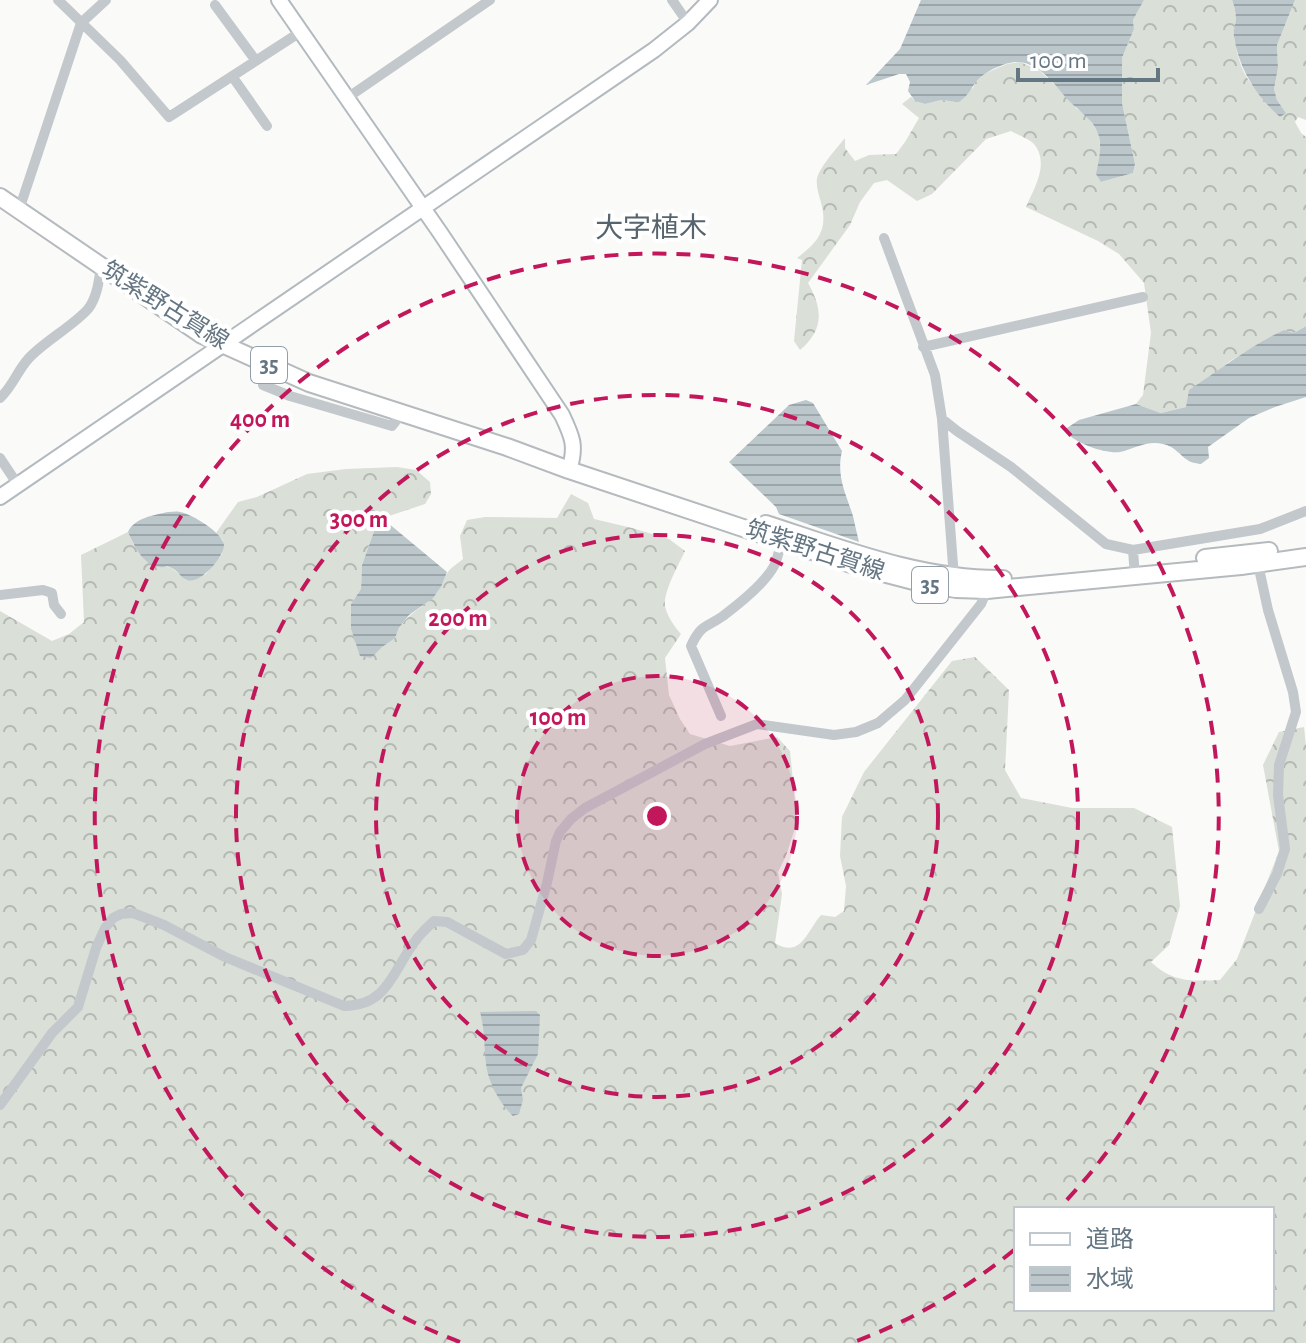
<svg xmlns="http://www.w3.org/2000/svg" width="1306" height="1343" font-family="'Alegreya Sans','Noto Sans JP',sans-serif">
<defs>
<pattern id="forest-crowns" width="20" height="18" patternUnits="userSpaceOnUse" patternTransform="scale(2)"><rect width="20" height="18" fill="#dadfd7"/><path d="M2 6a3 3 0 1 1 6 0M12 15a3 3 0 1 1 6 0" fill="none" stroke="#b4b9b4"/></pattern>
<pattern id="water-rules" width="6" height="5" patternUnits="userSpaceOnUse" patternTransform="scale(2)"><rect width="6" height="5" fill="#bbc7cb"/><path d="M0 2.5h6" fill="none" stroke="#9ca6aa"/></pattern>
</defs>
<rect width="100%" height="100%" fill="#fafaf8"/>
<path fill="url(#forest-crowns)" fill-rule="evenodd" d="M1144,0h88c3,8 5,16 3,25 -1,8 -2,5 -1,12 7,43 19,53 52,76l-9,-13 -3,-11 4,-21 -1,-23 18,-45h11v120l-8,-3 -3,5 6,11 5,4v189l-12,7 -10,-3 -54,31 -14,11 -30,35 -25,6 -25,-9 7,-9 8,-62 -7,-50 -25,-29 -21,-13 -72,-34c8,-19 24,-43 8,-63 -5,-5 -16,-9 -23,-13l-25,8 -54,55 -15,7 -30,-21 -13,3 -14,19 -10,23 -42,58c15,26 16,47 -8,67l-6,-9 8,-81 -5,-2c23,-17 32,-30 23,-59 -2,-7 -5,-17 -2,-24 5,-12 19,-27 27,-37v10l10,13 14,-6 27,-1 9,-12 14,-24 -17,-14 9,-7 4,4 10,3 15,-5 7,2 26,-13 2,-6 11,-9 21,-9 13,-2 19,8 22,21 16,18 9,5 12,18 2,13 1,37 32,-9 2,-9 -13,-61v-45l12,-29 -1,-9z
M397,467l19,3 14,12 1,12 -6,10 -42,14 -6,5 -15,42 -1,24 -10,15v25l10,27 34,-18c8,-23 24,-27 40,-43 7,-7 8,-16 13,-23 3,-5 11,-9 15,-13l-3,-23 7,-16 18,-3 72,1 14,-24 17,9 6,16 38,9 37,11 16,12c-6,13 -22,41 -20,55 2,10 9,20 16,28l-16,24 4,37 11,24 10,15 40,12 47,-9 13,14 7,71 -11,34 -8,16 4,22 -7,49c26,16 32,-12 46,-28l14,2 9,-6 2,-25 -6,-30 2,-39 22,-45 88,-111 23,-4 34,33 -4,80 16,28 51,10h62l38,19 8,79 -11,39 -18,17c22,21 41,19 69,18l17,-21 42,-108 -16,-86 16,-33 25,-5 2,19v597h-1306v-732l52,30 17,-7 15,-12 -3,-67 47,-23 6,14 31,20 7,2 14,12 20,-6 16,-20 1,-14 -7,-7 22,-31 19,-5 50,-23 39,-5zM1016,1209h256v100h-256z"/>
<path fill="url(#water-rules)" d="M921,0h223l-11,20 1,9 -12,29v45l13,61 -2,9 -32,9 -5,-8c3,-14 7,-29 1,-43 -5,-11 -12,-15 -20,-23 -18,-14 -32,-44 -58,-46 -13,-1 -36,10 -44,21 -5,8 -8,13 -16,19l-19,-2 -15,4 -10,-3 -7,-10 2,-9 -4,-8h-7l-33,11 34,-36z
M1232,0h63l-18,45 1,23 -4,21 3,11 9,13 -6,4c-24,-21 -41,-48 -46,-80 -1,-8 0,-5 1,-12 2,-9 0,-17 -3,-25z
M1306,326v71l-31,10 -26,11 -41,29 1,11 -8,6c-2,0 -11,-2 -12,-3 -10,-6 -13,-14 -26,-17 -16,-4 -29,5 -43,8 -15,2 -42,-8 -52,-18l-1,-6 12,-8 57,-16 25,9 25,-6 3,-17c32,-21 61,-44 95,-60l10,3z
M806,400l7,3 29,48c-6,25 4,43 11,65 2,9 4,18 6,26l-80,-28 -3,-7 -47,-45 60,-57z
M168,512c4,0 8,-1 12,0 12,2 43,21 44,33 0,12 -24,40 -37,35 -6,-2 -9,-9 -15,-12 -8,-4 -4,0 -12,-1 -17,-2 -26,-21 -32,-35 6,-14 26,-17 40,-20z
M382,518l65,54 -6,15 -8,11 -24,17 -10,13 -4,10 -13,9 -11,11 -11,-2 -9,-27v-25l10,-15 1,-24 15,-42z
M536,1011l4,4 -2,39 -17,34 2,12 -4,14 -6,2c-13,-12 -25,-34 -27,-52 -2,-17 -1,-34 -6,-52z"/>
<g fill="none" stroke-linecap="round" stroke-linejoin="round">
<defs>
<path id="secondary" d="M279,0l162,234 121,181c10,21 15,31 7,55
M0,497l654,-447 34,-27 22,-23"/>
<path id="primary" d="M0,197l202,138 107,48 198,64 62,23 291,97 65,17 31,5 31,1 254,-24 65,-9
M766,524c77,25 155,56 237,55
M1205,558l64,-7"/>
</defs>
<use href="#secondary" stroke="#b3babf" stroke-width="18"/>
<use href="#primary" stroke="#b5babe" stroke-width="20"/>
<path stroke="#c3c8cc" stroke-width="10" d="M58,0l62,60 49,57 133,-86
M672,0l16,23
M215,5l41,56
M232,76l35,50
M347,98l143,-98
M19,210l62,-187 25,-23
M884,238l51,137 7,44 12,159
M923,347l220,-50
M263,385l27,11 102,30 10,-13
M0,398c13,-12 17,-27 29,-40 17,-18 44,-32 59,-49 9,-11 11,-29 13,-42
M942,419l15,12 54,36 95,77 27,6 2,27
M0,458l18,27
M1133,550l127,-21 46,-18
M1258,564l10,46 25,82 3,20 -17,53 -1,30 7,54 -8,25 -18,35
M0,595l43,-5 9,3 2,12 7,9
M721,716l-30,-70c10,-22 15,-18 32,-30 16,-12 42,-33 51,-50 4,-8 5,-17 8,-25
M0,1105l52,-72 26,-26 18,-59 9,-20 8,-10 8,-4 12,-1 31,12 61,32 119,49c45,0 49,-37 72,-66 5,-7 12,-13 18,-19l13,1 59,32 17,-4 8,-10 16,-57 9,-42 4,-9 11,-13 14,-11 120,-64 52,-20 77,11 22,-3 22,-9 27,-23 76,-96 6,-14v-5"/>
<use href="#secondary" stroke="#fff" stroke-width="14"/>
<use href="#primary" stroke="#fff" stroke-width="16"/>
</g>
<circle cx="657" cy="816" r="140" fill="#c2185b" fill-opacity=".12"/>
<g fill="none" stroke="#c2185b" stroke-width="4" stroke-dasharray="14 10">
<circle cx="657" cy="816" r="140"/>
<circle cx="657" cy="816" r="281"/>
<circle cx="657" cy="816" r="421"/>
<path d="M1014 1250A562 562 0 0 1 854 1342M460 1342A562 562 0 1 1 1061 1206"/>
</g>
<g text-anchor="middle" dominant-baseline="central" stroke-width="8" stroke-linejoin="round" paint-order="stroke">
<g fill="#fff" stroke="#939fa8" stroke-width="2">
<rect x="251" y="347" width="36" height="36" rx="6"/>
<rect x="912" y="567" width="36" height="36" rx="6"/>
</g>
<g font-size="22" font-weight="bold" fill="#657683">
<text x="269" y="365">35</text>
<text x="930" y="585">35</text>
</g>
<g font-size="24" fill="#657683" stroke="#fff">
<text transform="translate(165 306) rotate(32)">筑紫野古賀線</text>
<text transform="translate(815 551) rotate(18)">筑紫野古賀線</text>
</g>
<g font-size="28" fill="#57646e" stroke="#fff">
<text x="651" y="229">大字植木</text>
</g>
</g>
<circle cx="657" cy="816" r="12" fill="#c2185b" stroke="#fff" stroke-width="4"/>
<g font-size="24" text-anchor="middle" font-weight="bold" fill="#c2185b" stroke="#fff" stroke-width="8" stroke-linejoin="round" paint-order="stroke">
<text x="260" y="427">400 m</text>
<text x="359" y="527">300 m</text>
<text x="458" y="626">200 m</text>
<text x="558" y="725">100 m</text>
</g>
<rect x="1014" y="1207" width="260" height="104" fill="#ffffff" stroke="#c1c8cd" stroke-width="2"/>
<rect x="1030" y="1233" width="40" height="12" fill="#ffffff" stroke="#c1c8cd" stroke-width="2"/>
<text x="1086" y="1247" font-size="24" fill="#657683">道路</text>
<rect x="1030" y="1267" width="40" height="24" fill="url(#water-rules)" stroke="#c1c8cd" stroke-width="2"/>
<text x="1086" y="1287" font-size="24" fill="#657683">水域</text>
<path d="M1018 68v12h140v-12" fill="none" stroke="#657683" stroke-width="4"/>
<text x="1030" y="68" font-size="24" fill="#657683" stroke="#ffffff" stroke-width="6" paint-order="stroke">100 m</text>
</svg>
